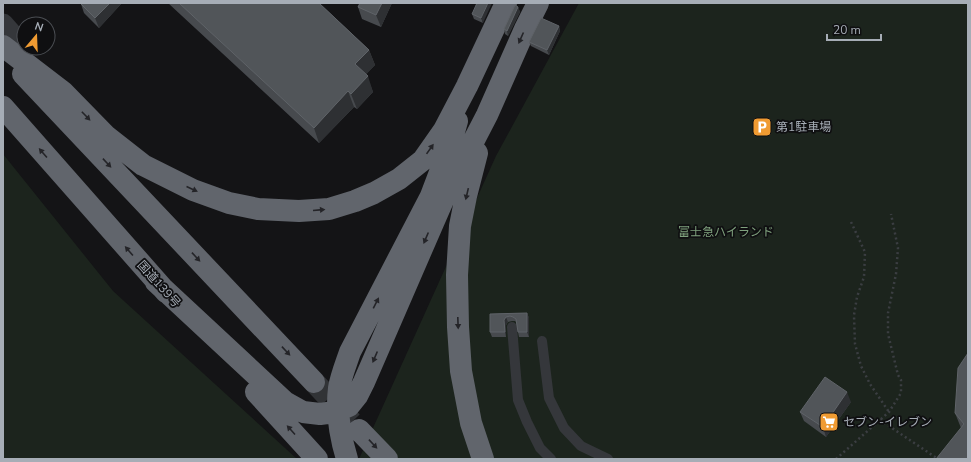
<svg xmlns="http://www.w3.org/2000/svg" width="971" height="462" font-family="'Nunito Sans','Noto Sans JP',sans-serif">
<rect width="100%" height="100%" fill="#141416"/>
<path fill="#1c241d" d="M579,3h389v456h-609l137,-303z
M3,154l110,137 184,168h-294z"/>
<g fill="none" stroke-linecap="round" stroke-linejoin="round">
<path stroke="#313336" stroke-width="22" stroke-dasharray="22 11" stroke-linecap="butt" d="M314,382l45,48"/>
<path stroke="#3b3e42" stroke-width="2.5" stroke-dasharray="2 3" stroke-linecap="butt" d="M851,222l14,30 -1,25 -7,20 -3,18 1,29 6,22 9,18 19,28
M880,420l58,39
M836,459l53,-47 12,-19v-13l-3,-5 -10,-41v-21l8,-39 2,-26 -7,-34"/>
<path stroke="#35373b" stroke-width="10" d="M512,327l6,73 9,22 13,26 11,11
M542,341l7,57 15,30 17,18 27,13"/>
<path stroke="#35373b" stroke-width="21" d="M3,24l21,24"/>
<path stroke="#61656c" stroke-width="22" d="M3,46l60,46 43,44 37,29 50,25 36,13 29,6 41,2 30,-2 26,-8 19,-8 25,-14 24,-19 21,-30 23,-44 39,-83
M23,74l291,308
M3,107l163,185
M477,153l-11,43 -6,30 -3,49 1,52 3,44 10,52 12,36
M156,282l129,120 18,10 17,2 15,-2 14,-6 8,-10 7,-14 79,-182 44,-85 38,-86 13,-26
M256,392l61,67
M359,430l28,29
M347,459c-7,-23 -11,-47 -8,-71 2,-12 7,-24 11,-36l81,-156 19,-50 7,-25"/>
</g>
<path fill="#474a4e" d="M122,3l-23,25 -15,-15 -3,-9z
M168,3h151l50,47 6,15 -9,9 7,18 -16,17 -3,-2 -35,36z
M360,3h32l-11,24 -19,-8 -4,-12z
M477,3l6,20 -9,-4 -2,-5z
M518,7l2,5 -12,24 -3,-2 -1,-5z
M559,26l1,5 -11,24 -18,-9 -2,-4z
M527,313l2,5v19h-10l-3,-15 -1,-1h-3l-4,1 -2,3v12h-14l-2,-5v-18z
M968,353v106l-7,-31 -6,-15z
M851,402l-25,35 -22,-16 -4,-9z"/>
<path fill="#2e3033" d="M110,3h12l-23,25 -4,-10z
M382,3h10l-11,24 -5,-12z
M488,3h4l-9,20 -2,-5z
M518,7l2,5 -12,24 -1,-5z
M559,26l1,5 -11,24 -2,-5z
M369,50l6,15 -14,15 -6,-16z
M368,76l5,16 -16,17 -6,-15z
M348,91l6,16 -35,36 -5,-15z
M527,313l2,5v19l-2,-5z
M506,317l2,5 -2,3v12l-1,-5 -1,-12z
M847,392l4,10 -25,35 -3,-10z"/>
<path fill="#515559" stroke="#5f6368" d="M82,3h28l-15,15 -14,-14z
M179,3h140l50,47 -14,14 13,12 -17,18 -3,-3 -34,37z
M360,3h22l-6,12 -18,-8z
M477,3h11l-7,15 -9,-4z
M515,5l3,2 -11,24 -3,-2z
M541,18l18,8 -12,24 -18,-8z
M527,313v19h-9l-2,-13 -3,-2 -3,-1 -4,1 -2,3 1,12h-15v-18z
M968,353v106h-32l28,-35 -9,-11 3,-45z
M825,377l22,15 -24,35 -23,-15z"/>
<defs><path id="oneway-solid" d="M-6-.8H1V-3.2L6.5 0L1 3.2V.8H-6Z"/></defs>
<g fill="#242428">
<use href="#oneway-solid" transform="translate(521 38) rotate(114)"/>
<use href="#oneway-solid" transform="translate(86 116) rotate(46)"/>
<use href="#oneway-solid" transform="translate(430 149) rotate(-55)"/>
<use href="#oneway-solid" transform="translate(43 153) rotate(-131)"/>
<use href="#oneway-solid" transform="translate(107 163) rotate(47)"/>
<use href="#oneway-solid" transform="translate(192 189) rotate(24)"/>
<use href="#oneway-solid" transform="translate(467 194) rotate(103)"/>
<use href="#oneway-solid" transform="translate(319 210) rotate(-5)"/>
<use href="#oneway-solid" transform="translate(426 238) rotate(113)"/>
<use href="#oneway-solid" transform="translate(129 251) rotate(-131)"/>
<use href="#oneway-solid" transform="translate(196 257) rotate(47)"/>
<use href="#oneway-solid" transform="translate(376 303) rotate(-63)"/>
<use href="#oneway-solid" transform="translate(458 323) rotate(88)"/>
<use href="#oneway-solid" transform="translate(286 351) rotate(47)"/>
<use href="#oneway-solid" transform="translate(375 357) rotate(113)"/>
<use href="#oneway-solid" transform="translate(291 430) rotate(-132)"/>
<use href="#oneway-solid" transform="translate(373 444) rotate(47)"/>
</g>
<defs>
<symbol id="parking-square" viewBox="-11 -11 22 22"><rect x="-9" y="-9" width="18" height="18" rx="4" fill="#f09b32" stroke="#0f0f11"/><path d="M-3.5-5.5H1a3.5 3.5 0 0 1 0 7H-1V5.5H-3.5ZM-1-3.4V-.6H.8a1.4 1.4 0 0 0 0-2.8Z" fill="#fff"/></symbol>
<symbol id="supermarket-square" viewBox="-11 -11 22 22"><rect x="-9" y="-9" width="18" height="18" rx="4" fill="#f09b32" stroke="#0f0f11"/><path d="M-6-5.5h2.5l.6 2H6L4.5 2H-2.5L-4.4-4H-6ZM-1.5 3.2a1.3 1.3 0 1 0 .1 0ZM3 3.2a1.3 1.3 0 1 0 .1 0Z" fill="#fff"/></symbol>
</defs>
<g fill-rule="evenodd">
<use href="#parking-square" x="751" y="116" width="22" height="22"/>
<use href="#supermarket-square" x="818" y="411" width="22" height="22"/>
</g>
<g text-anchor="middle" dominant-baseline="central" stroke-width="3.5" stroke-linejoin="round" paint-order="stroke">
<g font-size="12" fill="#a6adb6" stroke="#0f0f11" text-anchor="start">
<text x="776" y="127">第1駐車場</text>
<text x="843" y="422">セブン-イレブン</text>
</g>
<g font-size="12" fill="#7fa17d" stroke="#0f0f11">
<text x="726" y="232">富士急ハイランド</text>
</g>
<g font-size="12" fill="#a6adb6" stroke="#0f0f11">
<text transform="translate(159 284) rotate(48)">国道139号</text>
</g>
</g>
<rect width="971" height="462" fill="none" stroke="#a6adb6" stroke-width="8"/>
<g transform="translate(36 36) rotate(19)"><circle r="19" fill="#0f0f11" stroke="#4b4e53"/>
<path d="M0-3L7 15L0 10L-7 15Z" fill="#f09b32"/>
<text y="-6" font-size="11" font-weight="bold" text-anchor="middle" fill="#a6adb6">N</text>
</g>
<path d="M827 34v6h54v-6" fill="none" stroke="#a6adb6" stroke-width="2"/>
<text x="833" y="34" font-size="12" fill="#a6adb6" stroke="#0f0f11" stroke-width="3" paint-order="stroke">20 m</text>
</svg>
